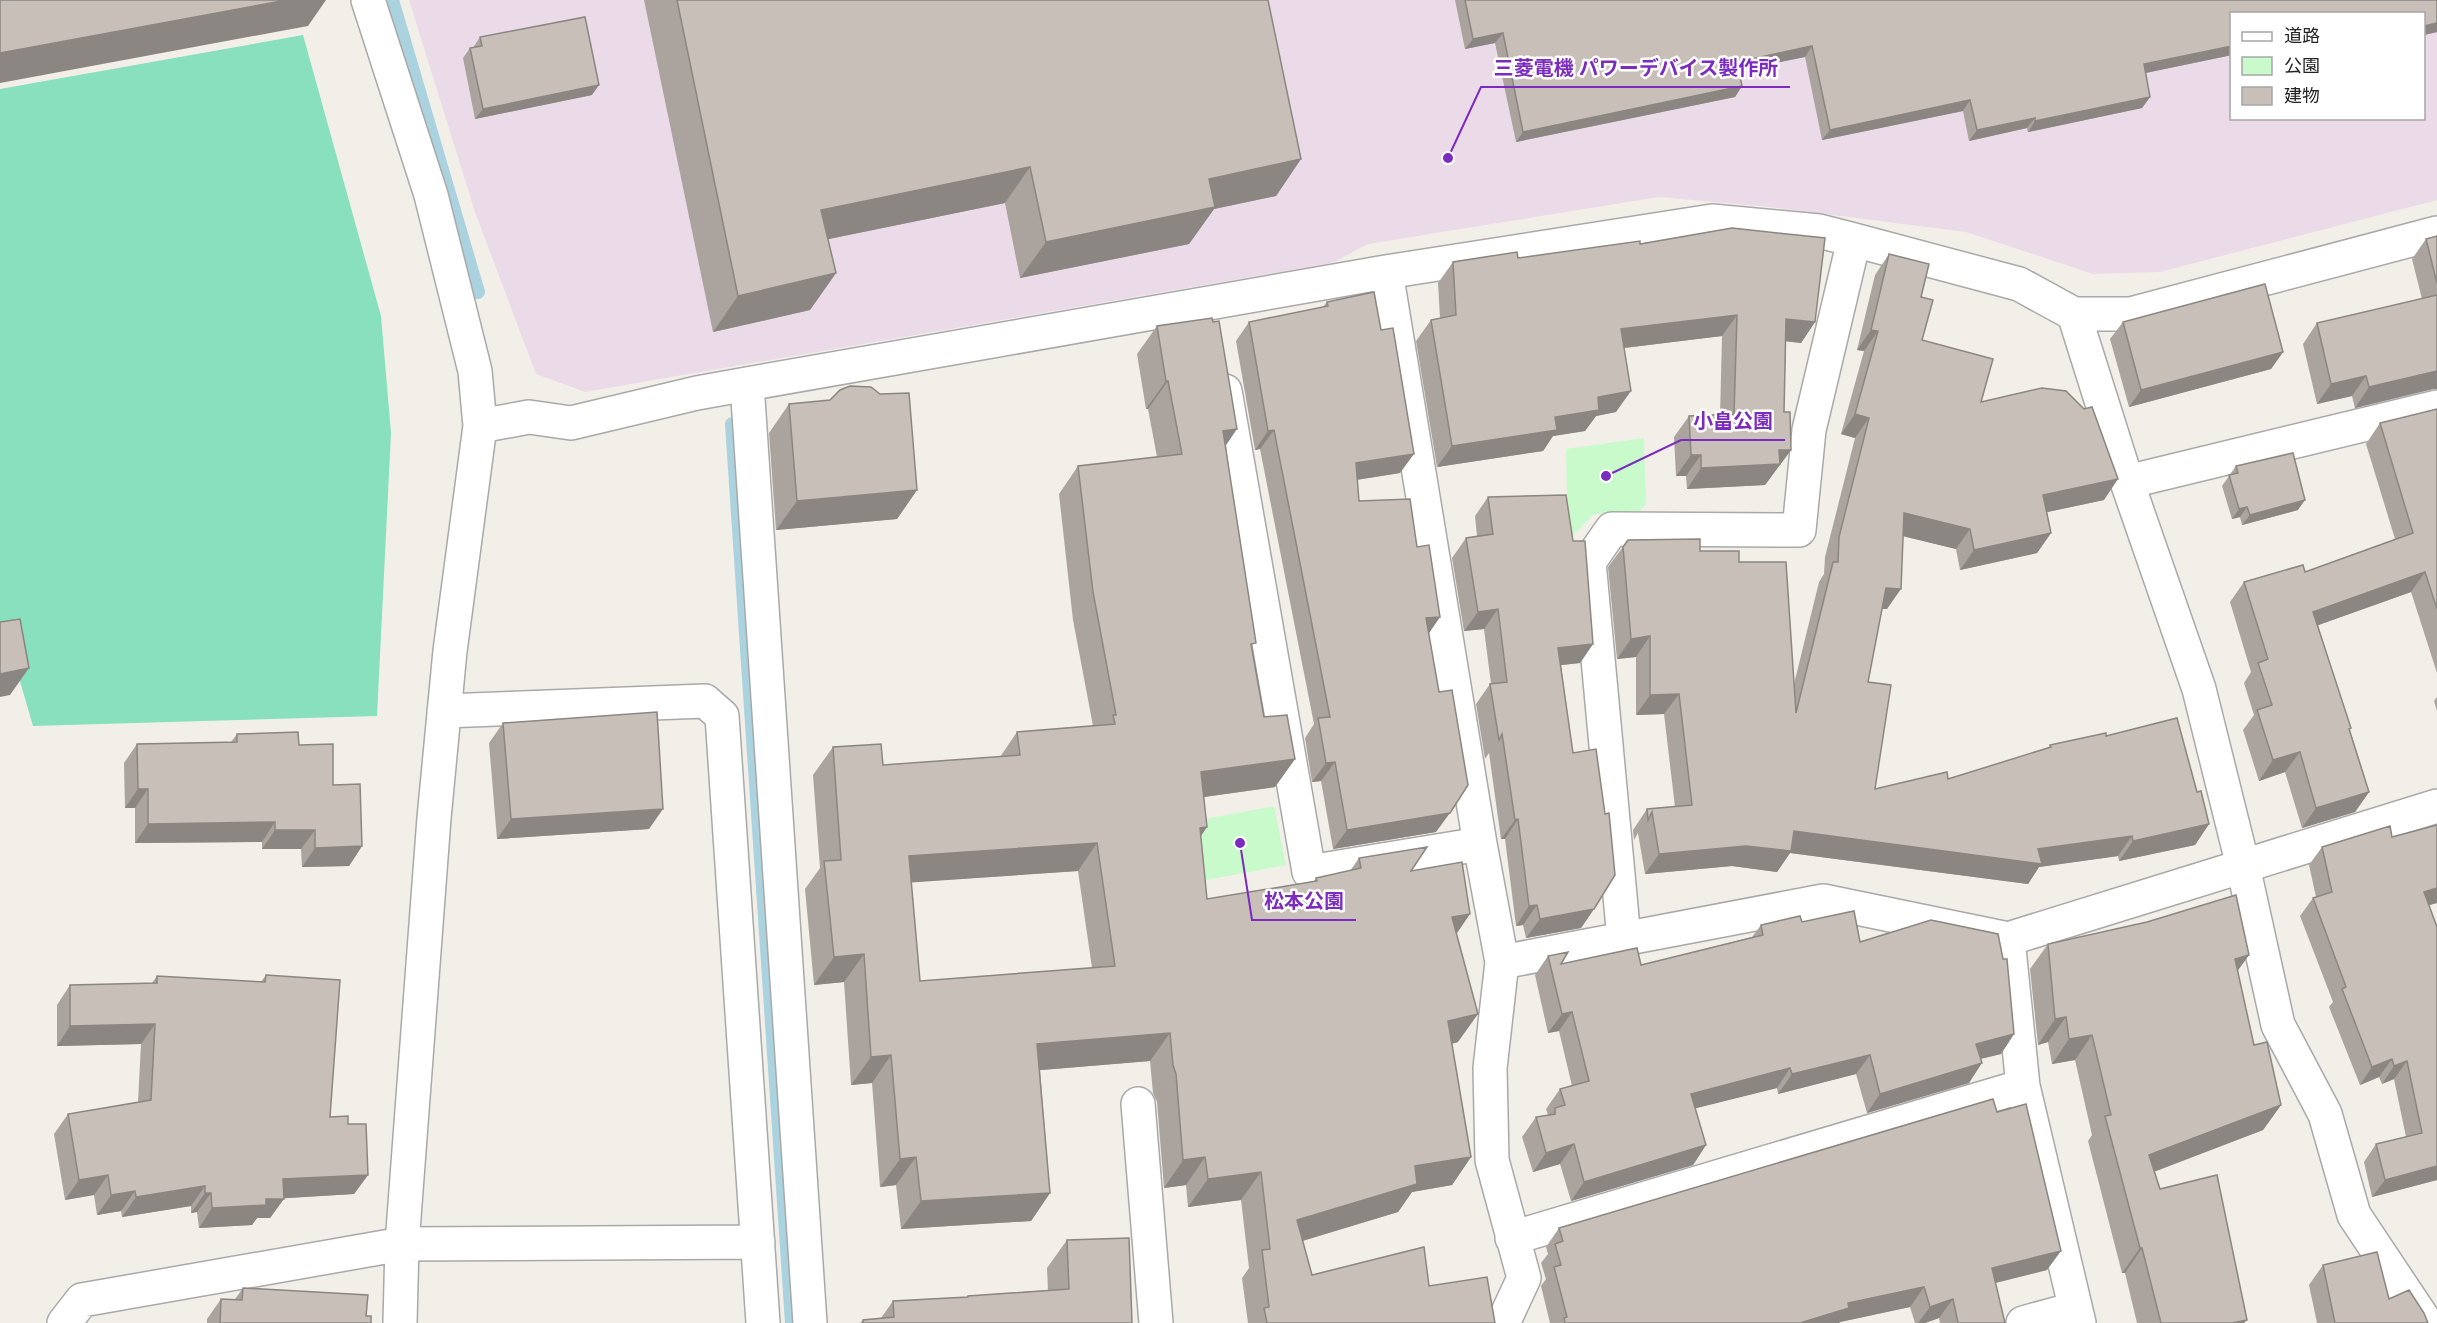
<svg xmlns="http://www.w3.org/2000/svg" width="2437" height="1323" font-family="'Golos Text','Noto Sans JP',sans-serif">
<rect width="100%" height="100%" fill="#f2efe9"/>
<path fill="#ebdbe8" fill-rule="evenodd" d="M409,0h2028v200l-277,72 -67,2 -127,-42 -196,-25 -111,-10 -291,47 -36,19 -747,129 -49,-18 -61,-162zM2232,14h192v104h-192z"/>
<path fill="#c8facc" d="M1644,438l2,66 -8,9 -44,1 -26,26 -2,-91z
M1274,806l12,59 -80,15 -12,-59z"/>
<path fill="#88e0be" d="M303,35l78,281 10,117 -14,283 -344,10 -30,-103 -3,1v-535z"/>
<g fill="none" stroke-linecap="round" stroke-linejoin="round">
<path stroke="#aad3df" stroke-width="14" d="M392,0l86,292
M732,424l60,899"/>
<defs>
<path id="minor" d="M368,0l63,195 44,176 5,55 -30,225 -16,167 -32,426 -2,79
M1386,272l94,572 22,118 -12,106 2,92 32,118 -21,45
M2074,314l53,168 72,207 44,177 35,159 47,89 29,101 72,108
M747,384l63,939
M1225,391l84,481 171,-28
M480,426l49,-9 42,6 126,-30 50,-9 639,-112 326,-51 107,10 35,9 165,44 55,30h57l306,-81
M2127,482l310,-75
M444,711l261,-10 17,15 41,607
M1624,939l-35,-377 23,-33 187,1 10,-100 45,-190
M2008,939l15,147 56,237
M1502,962l321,-61 185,38 429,-133
M1138,1104l18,219
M1512,1238l511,-152
M64,1323l18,-23 320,-56 356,-2
M2023,1323l51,-14"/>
</defs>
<use href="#minor" stroke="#a9a9a9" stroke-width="36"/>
<use href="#minor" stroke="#fff" stroke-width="33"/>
</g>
<path fill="#aba49e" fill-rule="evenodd" d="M644,0h624l33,159 -25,37 -62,13 -25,35 -169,34 -15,-75 -177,36 8,34 -26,37 -97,22z
M1455,0h982v32l-13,3v-21h-192v41l-87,18 5,24 -8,11 -114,24 -1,-4 -58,13 -6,-30 -141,29 -17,-83 -66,13 3,16 -7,11 -219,45 -21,-99 -30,6z
M480,37l112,58 -117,24 -12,-61 7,-10h3z
M2437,236v153h-4l-78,19 -3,-12 -35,8 -14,-60 14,-21 105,-24 -10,-40 14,-20z
M1640,244l175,78 -14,21 -15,-2 -2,71 7,38 -26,35 -78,4 -1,-13h-10l-2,-39 15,-21 31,-1 2,-79 -98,12 -8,64 -20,4 -11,15 -32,5 -10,15 -106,16 -21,-126 15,-21 9,-2 -2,-35 15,-21 65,-4z
M1889,254l32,43 1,43 59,62 123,98 -57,12 4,21 -14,20 -77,17 -4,-21 -53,-13 -16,73h-5l-14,73 7,107 73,-10 100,-31 2,-3 56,-9 91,56 12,32 -14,21 -76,16 -1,-5 -79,11 -11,17 -238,-31 -13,19 -45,-6 -87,8 -7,-41 -4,7 -1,-10 14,-21 28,-2 -11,-93 -28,1v-58l-19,2 -9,-92 20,-27 72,11 39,11 55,122 25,-102 5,-8 1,-17 30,-119 -14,-4 23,-83 -7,-1 18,-75z
M1327,302l73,171 -43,7 2,21 58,46 23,70 -12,17 8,198 -103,17 -12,-68 -9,1 -7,-44 9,-14 -54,-275 -5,1 -19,-109 13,-19 74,-15z
M2123,322l160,30 -12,17 -142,38 -19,-68z
M1157,326l69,119 26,203 12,69 31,42 -20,28 -71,10 3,30 -7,10 7,62 107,-18 2,-3 34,-7 9,-13 52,13 46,63 1,108 -6,2 19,113 -19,28 -40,7 -14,20 -95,29 9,34 117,11 66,37h-247l-6,-45 7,-10 -8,-68 -53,7 -2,-22 -22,3 -7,-86 -4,-9 -3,-32 -110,9 10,123 -19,28 -130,8 -5,-44 -16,2 -8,-104 -21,2 -7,-103 -30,3 -9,-96 15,-21 -7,-93 20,-28 50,18 117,-8 17,-25 76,-6 -20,-106 -14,-126 19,-28 79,-9 -9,-48h-2l-9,-55zM1078,871l14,97 -172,13 -9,-99z
M789,404l128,86 -20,29 -121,11 -7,-97z
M2437,409v264l-26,-81 -93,33 51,167 -14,20 -53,16 -17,-56 -26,9 -16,-51 11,-15 -10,-32 7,-11 -21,-70 14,-20 61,-10 90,-33 -29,-95 14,-21z
M2236,466l62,44 -56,15 -2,-8 -8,2 -10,-33z
M1488,497l85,44 20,103 -13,19 -19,2 33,244 -13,19 -55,10 -3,-13 -7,1 -11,-87h-4l-12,-86 -4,6 -9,-55 14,-20h1l-7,-55 -20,2 -12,-73 14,-20 11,-2 -2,-20z
M2437,697v14l-3,-10z
M503,723l146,106 -152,10 -8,-96z
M237,734l62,11 34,40 29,61 -13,20 -47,1 -1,-18h-39v-7l-127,1v-35h-10l-1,-45 13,-19 94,-2z
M2437,825v78l-8,2 8,22v253l-65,17 -8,-35 12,-18 30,-7 -12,-58 -12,5 -3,-7 -19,8 -31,-78 4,-5 -33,-86 13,-18 3,-1 -7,-32 13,-18 70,-10z
M1802,922l58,20 154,92 -13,20 -20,5 -12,24 -102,30 -11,-39 -78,20 -1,-6 -82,20 11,37 -13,20 -122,36 -11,-37 -27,8 -11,-35 14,-20 12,-2 -2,-6 14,-20 12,-3 -13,-55 -11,2 -13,-58 13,-19 13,8 80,1 111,-28 9,-12z
M2048,944l201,11 -12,16 17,74 27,60 -18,25 -109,42 6,17 84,134h-107l-12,-50h-3l-34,-132 4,-6 -17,-75 -23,4 -4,-22 -10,3 -8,-76z
M266,975l64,142 18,7 20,51 -14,19 -70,4 -14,20h-13l-5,7 -53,3 -2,-16 -6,1v-7l-69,11 -1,-6 -24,4 -3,-20 -29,5 -11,-66 14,-20 70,-12 3,-58 -84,2v-41l13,-20 82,-2 5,-7 104,6z
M1559,1228l488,42 -52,13 10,40h-65l-1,-5 -14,5h-10l-5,-16 -70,15 -1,1h-289l-9,-37 5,-7 -5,-16 7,-9 -2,-7z
M1067,1240l65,83h-272l3,-3 18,-2 12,-17 74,-4 1,-1 80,-6 -1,-22z
M2323,1265l66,34 39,24h-111l-8,-38z
M243,1288l123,28 5,7h-164v-4l14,-20h14z"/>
<path fill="#8b8681" d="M287,0h39l-18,26 -308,57v-30z
M2437,23v9l-13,3v-9z
M1503,33l-8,10 -30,6 8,-10z
M1812,46l-7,11 -75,15 7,-10z
M2232,46v9l-96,20 8,-11z
M599,85l-7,10 -117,24 8,-10z
M1742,86l-7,11 -219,45 7,-10z
M2150,97l-8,11 -114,24 7,-11z
M1970,100l-7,11 -141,29 8,-10z
M2035,118l-8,10 -58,13 8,-11z
M1301,159l-25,37 -62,13 -25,35 -169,34 26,-36 163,-63z
M1030,167l-25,36 -210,43 26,-36z
M836,273l-26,37 -97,22 25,-36z
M1737,315l-15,21 -115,14 14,-21z
M1786,319l29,3 -14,21 -29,-3z
M1871,330l7,1 -14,20 -7,-1z
M2283,352l-12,17 -142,38 12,-17z
M2437,371v18h-4l-78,19 14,-21z
M2366,376l-14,20 -35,8 14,-20z
M1166,381h2l-20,28h-2z
M1631,391l-15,21 -20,4 -11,15 -32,5 -10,15 -106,16 15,-21 103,-29 43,-20z
M1855,414l14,4 -14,20 -14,-4z
M1237,429l-19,28 5,-26z
M1274,430l-14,19 -5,1 13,-19z
M1779,450h12l-26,35 -78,4 14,-21z
M1414,454l-14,19 -58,9 14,-19z
M1691,455h10l-15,21h-10z
M2118,479l-14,21 -75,16 14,-21z
M917,490l-20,29 -121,11 21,-29z
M2305,500l-7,10 -56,15 8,-10z
M2247,507l-7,10 -8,2 7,-10z
M1904,513l66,16 -14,20 -66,-16z
M2051,533l-14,20 -77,17 14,-20z
M2425,572l-14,20 -112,40 14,-20z
M1886,588l15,1 -14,20h-15z
M1498,609l-14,20 -20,2 14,-19z
M1440,617l-13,19 -1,-18z
M1650,636l-14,21 -19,2 14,-20z
M1593,644l-13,19 -36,4 14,-19z
M29,668l-19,27 -10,2v-23z
M1679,694l-15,20 -28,1 14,-20z
M2300,752l-15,20 -26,9 14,-21z
M1295,759l-20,28 -93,13 19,-28z
M1335,762l-14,19 -9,1 14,-19z
M138,789h10l-13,19h-10z
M2369,792l-14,20 -53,16 14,-20z
M663,809l-14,20 -152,10 14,-20z
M1450,813l-14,19 -103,17 14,-19z
M1518,819l-13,20h-4l14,-19z
M275,822l-13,20 -127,1 13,-19z
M2209,824l-14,21 -76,16 14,-20z
M1207,827l-19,28 12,-27z
M275,830h40l-14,19h-39z
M1794,831l244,18 94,-13 -14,20 -79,11 -11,17 -238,-31 -13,19 -45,-6 -87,8 14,-20z
M1097,843l-19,28 -189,13 20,-28z
M362,846l-13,20 -47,1 13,-19z
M2437,888v15l-25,7 12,-18z
M1537,905l-14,20 -7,1 13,-20z
M1594,909l-13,19 -55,10 14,-19z
M1470,914l-19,28 1,-25z
M864,954l-20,28 -30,3 20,-28z
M2249,955l-18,25 4,-21z
M1572,1012l-13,19 -11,2 14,-19z
M1478,1014l-20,28 -30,7 20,-28z
M2066,1017l-18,25 -10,3 17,-26z
M155,1024l-14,20 -84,2 13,-20z
M1170,1033l-20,28 -132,11 19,-28z
M2014,1034l-13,20 -39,9 14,-19z
M2092,1035l-17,25 -23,4 17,-25z
M891,1055l-19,28 -21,2 20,-28z
M1870,1055l-14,19 -78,20 14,-20z
M2392,1059l-13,18 -19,8 12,-18z
M2407,1061l-13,18 -12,5 12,-18z
M1982,1063l-13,20 -102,30 13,-19z
M1790,1068l-13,20 -100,25 14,-19z
M2281,1105l-18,25 -131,50 17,-25z
M1574,1144l-14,20 -27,8 13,-19z
M1706,1145l-13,20 -122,36 13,-19z
M916,1157l-20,28 -16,2 20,-28z
M1205,1157l-19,28 -22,3 19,-28z
M1471,1157l-19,28 -40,7 -14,20 -120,36 19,-28 118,-54z
M2437,1166v14l-65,17 13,-17z
M1261,1172l-20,28 -53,7 20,-28z
M108,1175l-14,20 -29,5 14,-20z
M368,1175l-14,19 -81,5h11l-14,19h-13l-5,7 -53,3 13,-20 71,-29z
M205,1186l-14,20 -69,11 14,-20z
M135,1191l-14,20 -24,4 14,-20z
M205,1193h6l-14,19 -6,1z
M1050,1193l-19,28 -130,8 20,-28z
M2140,1248h2l-17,25h-3z
M2061,1251l-14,19 -68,17 13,-19z
M1924,1287l-14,20 -70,15 -1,1h-39l48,-20z
M1953,1299l-14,19 -14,5h-7l12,-16z
M2247,1320l-3,3h-12z"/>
<path fill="#c7bfb8" stroke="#8b8681" stroke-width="1.5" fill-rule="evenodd" d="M0,0h287l-287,53z
M677,0h591l33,159 -92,20 6,28 -169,35 -16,-75 -209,43 15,63 -98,23z
M1465,0h972v23l-13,3v-12h-192v32l-88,18 6,33 -115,24v-3l-58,12 -7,-30 -140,30 -18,-84 -75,16 5,24 -219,46 -20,-99 -30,6z
M585,17l14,68 -116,24 -13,-61 12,-2 -2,-9z
M1732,228l93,10 -10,84 -29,-3 -2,93h6l1,38h-12l1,14 -79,4v-13h-10l-2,-39 45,-2 3,-99 -116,14 10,62 -33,6 1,13 -44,7 2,13 -105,16 -21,-126 25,-5 -3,-53 64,-10 1,6 122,-17v3z
M2437,236v47l-11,-44z
M1889,254l40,10 -8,33 12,3 -11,40 71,19 -12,43 61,-14 24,3 18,18 8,-2 26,72 -75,16 8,38 -77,17 -4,-21 -66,-16 -3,76 -15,-1 -18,94 23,3 -16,104 72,-17 1,7 103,-32 -1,-2 56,-12v3l71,-18 20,74 4,-1 8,33 -76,17 -1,-5 -94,13 4,15 -248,-33 -3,20 -45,-5 -87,8 -7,-42 -4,8 -1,-11 45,-4 -13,-111 -29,1v-59l-19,3 -8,-92 5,-7 72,-1v12h39v11h47l10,151 37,-151h5l1,-25 30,-119 -14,-4 23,-83 -7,-1z
M2265,284l18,68 -142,38 -18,-68z
M1374,292l7,38 12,-2 21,126 -58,9 3,38 51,-2 7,48 12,-2 11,72 -14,1 13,74 13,-2 16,95 -18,28 -103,17 -12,-68 -9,1 -8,-45 12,-1 -56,-287 -6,1 -19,-109 79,-16 -1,-4z
M2437,295v76l-68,16 -3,-11 -35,8 -14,-61z
M1212,318l1,4 6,-1 18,108 -14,2 33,212 -5,1 13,73 23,-2 8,44 -94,13 6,55 -7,1 7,71 110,-18 -1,-3 45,-10 -2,-10 68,-11 -16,24 51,-9 8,52 -18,3 26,97 -30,7 23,136 -56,9 2,18 -120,36 15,55 112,-28 5,39 58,-9 8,46h-228l-3,-15 5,-1 -7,-57 8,-1 -9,-77 -53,7 -3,-22 -22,3 -7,-86 -3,-9 -3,-32 -133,11 13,149 -129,8 -5,-44 -16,2 -9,-104 -20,2 -7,-103 -30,3 -10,-96 17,-1 -8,-113 48,-3 2,21 137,-10 -3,-23 98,-8 -2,-9h3l-23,-123 -15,-126 104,-12 -14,-73h-2l-9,-55zM1097,843l18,123 -195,15 -11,-125z
M850,386l21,1 9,7 29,-1 8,97 -120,11 -8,-97 41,-4 10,-10z
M2437,409v200l-12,-37 -112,40 38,116 -2,1 20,63 -53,16 -16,-56 -27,8 -16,-50 15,-5 -14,-42 10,-4 -24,-77 59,-17 2,7 108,-39 -33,-110z
M2293,453l12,47 -55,15 -3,-8 -8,2 -10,-34 9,-2 -2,-7z
M1566,495l7,46h12l8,103 -35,4 15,105 23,-4 9,65 4,-1 6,62 -21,34 -54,10 -3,-14 -8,1 -11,-87 -3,1 -13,-86 -3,6 -9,-56 17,-2 -9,-73 -20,3 -12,-74 27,-4 -5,-37z
M20,619l9,49 -29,6v-52z
M657,712l6,97 -152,10 -8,-96z
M298,732l1,13 34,-1v41l27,-1 2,62 -47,2v-18h-40v-8l-127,2v-35h-10l-1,-45 100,-2v-8z
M2437,825v63l-13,4 13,35v239l-52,14 -9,-36 46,-11 -15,-72 -13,5 -2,-7 -20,8 -30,-78 4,-2 -33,-89 19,-6 -10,-45 68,-21 2,11z
M2236,895l13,60 -14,4 19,86 13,-3 14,63 -132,50 11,34 57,-14 30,145 -15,3h-71l-19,-75h-2l-35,-132 6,-1 -19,-80 -23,4 -3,-22 -11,2 -7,-75 99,-22z
M1854,911l6,31 71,-22 67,14 5,25h4l7,75 -38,10 6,19 -102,31 -10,-39 -78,19 -2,-6 -99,26 15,51 -122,37 -10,-38 -28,9 -10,-36 19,-3v-6l10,-3 -5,-16 29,-8 -17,-69 -10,2 -14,-58 20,-4 -7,12 76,-16 4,17 122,-30 -2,-10 39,-9 2,6z
M266,975l74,5 -10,137 18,-1v8h18l2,51 -85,4 1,20h-18v6l-54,3 -1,-15h-6v-7l-69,11 -1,-6 -24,4 -3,-20 -29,5 -11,-66 83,-14 4,-76 -85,2v-41l87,-2v-7l108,6z
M1993,1099l4,13 29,-8 35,147 -69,17 13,55h-47l-5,-24 -23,8 -6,-20 -76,16 1,5 -49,15h-235l-1,-5 3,-1 -13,-50 7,-2 -6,-21 8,-3 -4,-13z
M1129,1238l3,85h-269v-3l31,-3 -1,-16 75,-4v-1l101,-7 -2,-49z
M2377,1252l12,47 20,-9 15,23 4,10h-93l-12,-58z
M243,1288l125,7 -2,21h5v7h-151l1,-24 21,1z"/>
<path fill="none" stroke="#7b2cbf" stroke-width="2" d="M1448 158L1481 87H1790M1606 476L1681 440H1785M1240 843L1252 920H1356"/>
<g fill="#7b2cbf" stroke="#fff" stroke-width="2">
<circle cx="1448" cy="158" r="6"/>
<circle cx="1606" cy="476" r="6"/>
<circle cx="1240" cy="843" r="6"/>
</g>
<g font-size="20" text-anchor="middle" font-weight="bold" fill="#7b2cbf" stroke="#fff" stroke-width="5" stroke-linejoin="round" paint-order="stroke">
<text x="1636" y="75">三菱電機 パワーデバイス製作所</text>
<text x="1733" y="428">小畠公園</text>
<text x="1304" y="908">松本公園</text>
</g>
<rect x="2230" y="12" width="195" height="108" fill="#ffffff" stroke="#a7a7a7" stroke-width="1.5"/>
<rect x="2242" y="32" width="30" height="9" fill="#ffffff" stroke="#a7a7a7" stroke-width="1.5"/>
<text x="2284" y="42" font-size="18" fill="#222222">道路</text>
<rect x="2242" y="57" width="30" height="18" fill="#c8facc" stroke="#a7a7a7" stroke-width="1.5"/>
<text x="2284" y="72" font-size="18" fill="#222222">公園</text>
<rect x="2242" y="87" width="30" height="18" fill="#c7bfb8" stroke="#a7a7a7" stroke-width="1.5"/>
<text x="2284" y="102" font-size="18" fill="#222222">建物</text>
</svg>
